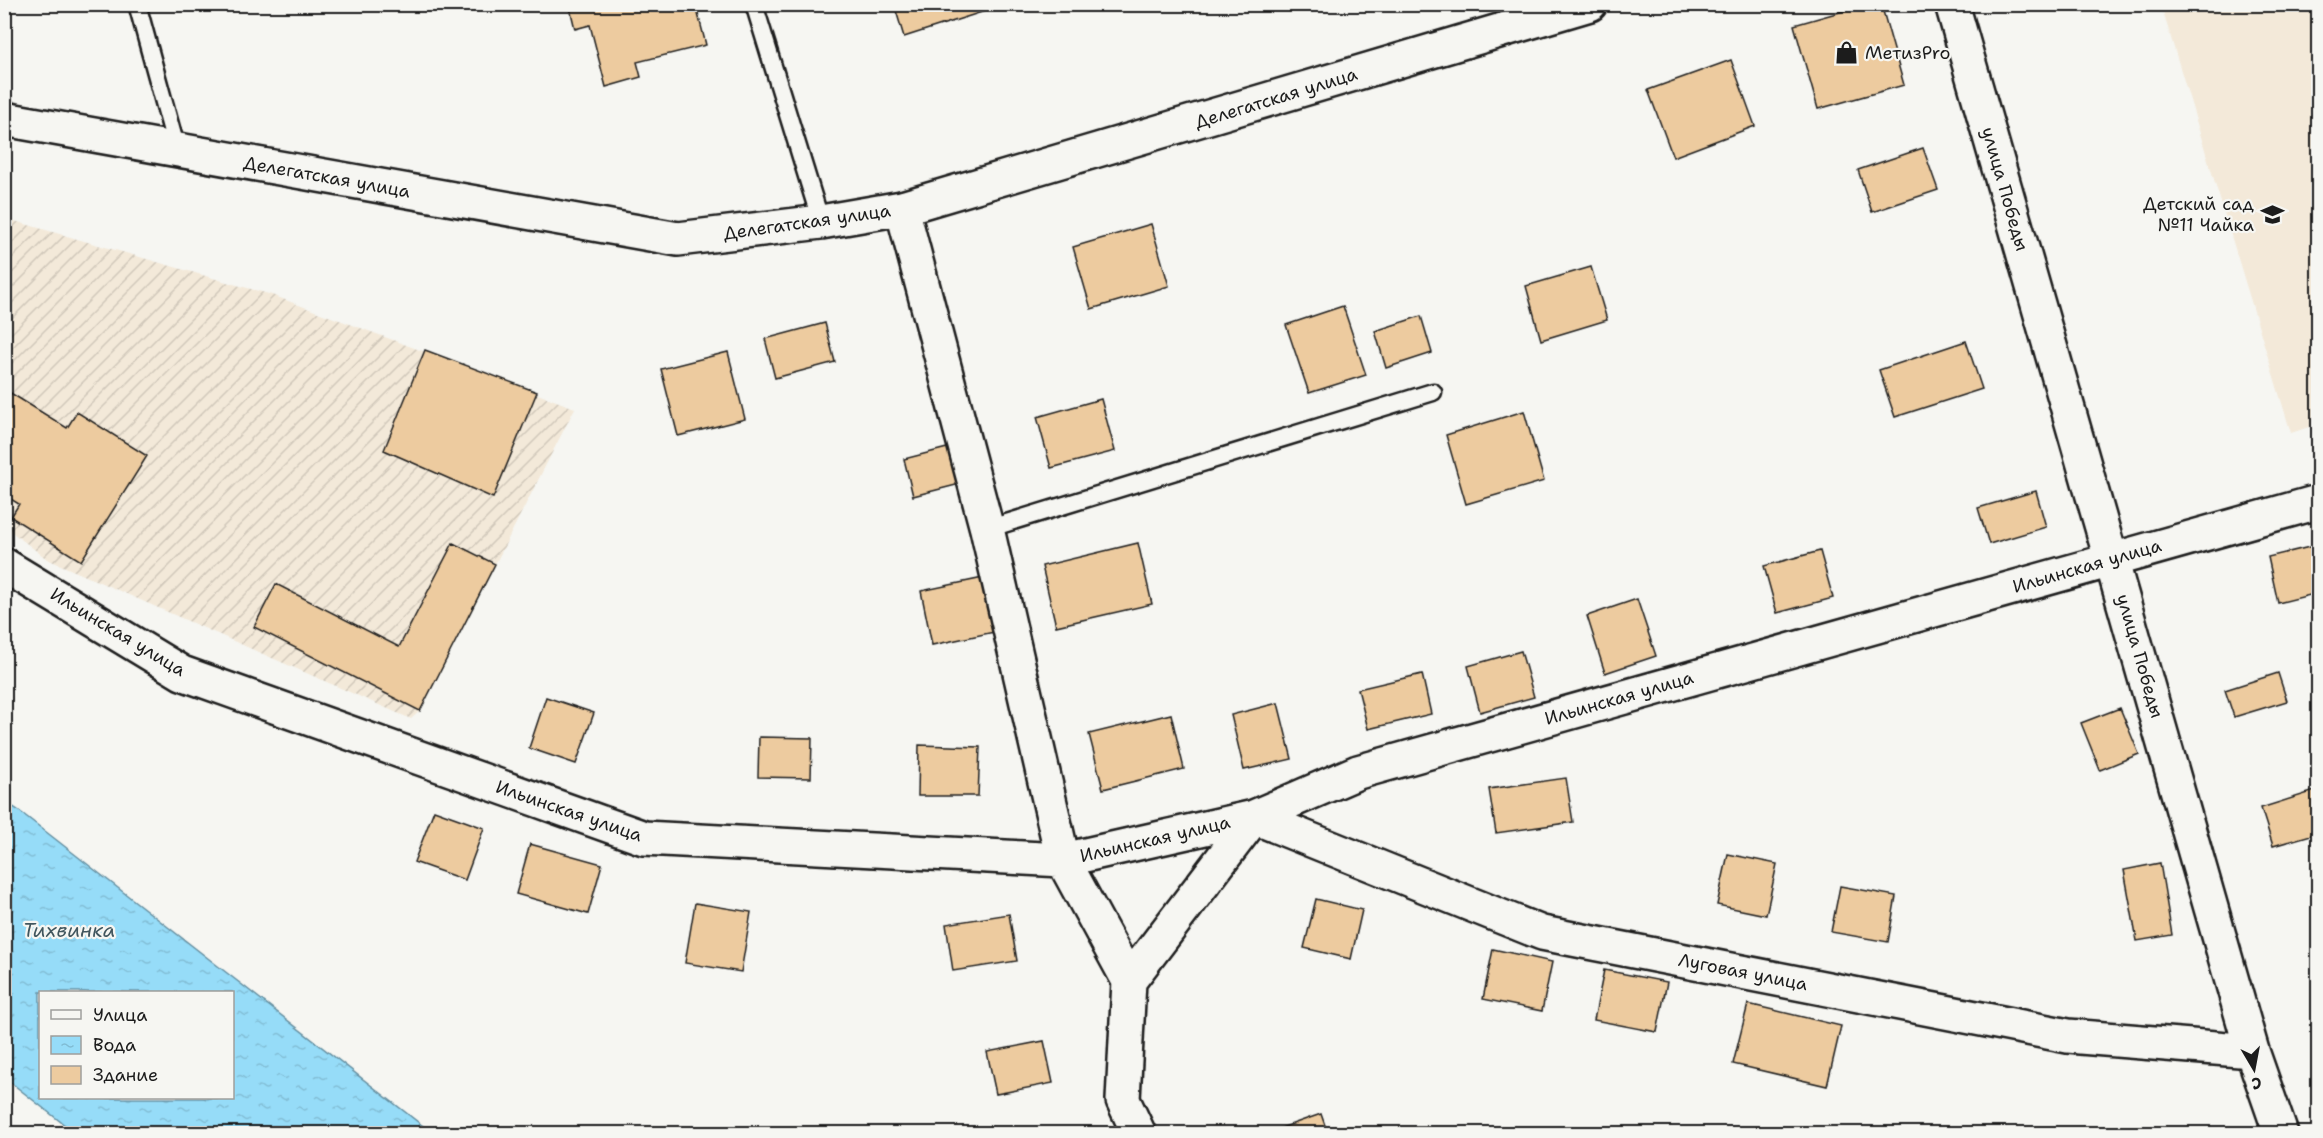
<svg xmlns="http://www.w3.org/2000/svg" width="2323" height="1138" font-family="'Shantell Sans',sans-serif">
<defs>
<pattern id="industrial-furrows" width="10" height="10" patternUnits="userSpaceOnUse" patternTransform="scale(1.5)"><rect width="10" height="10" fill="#f3e9d9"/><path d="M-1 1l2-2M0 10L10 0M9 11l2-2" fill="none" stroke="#d0c7ba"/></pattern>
<pattern id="water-ripples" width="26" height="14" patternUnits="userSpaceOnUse" patternTransform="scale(1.5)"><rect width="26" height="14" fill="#96dcf8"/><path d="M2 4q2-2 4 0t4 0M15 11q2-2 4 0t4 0" fill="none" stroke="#81bcd4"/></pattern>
</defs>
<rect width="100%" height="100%" fill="#f6f6f2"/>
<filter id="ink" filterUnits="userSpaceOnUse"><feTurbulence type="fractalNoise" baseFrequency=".0167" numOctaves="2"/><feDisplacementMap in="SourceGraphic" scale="12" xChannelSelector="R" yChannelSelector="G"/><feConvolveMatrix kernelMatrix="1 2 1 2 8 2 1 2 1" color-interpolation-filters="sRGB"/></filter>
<g filter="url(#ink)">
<path fill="#f3e9d9" d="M2161,5h157v419l-27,9z"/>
<path fill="url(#industrial-furrows)" d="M4,218l268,77 303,113 -155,303 -9,8 -364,-160 -42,-32z"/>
<path fill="url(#water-ripples)" stroke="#658fa0" stroke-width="1.5" fill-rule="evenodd" d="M4,801l14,9 414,323h-357l-70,-55zM40,992h192v106h-192z"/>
<path fill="#edcb9f" stroke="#1c1c1c" stroke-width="1.5" d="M569,4h113l1,5 13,-3 10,39 -69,17 4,15 -35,10 -16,-62 -15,4z
M894,4h113l-103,33z
M1868,4h13l23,81 -86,24 -24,-84z
M1731,60l24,66 -82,31 -25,-67z
M1923,148l15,42 -66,22 -14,-42z
M1151,224l18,62 -78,23 -18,-62z
M1591,267l16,53 -66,20 -15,-54z
M1343,306l23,69 -57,18 -23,-68z
M1421,316l11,37 -46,15 -11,-37z
M825,323l10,39 -60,16 -10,-39z
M1966,341l16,48 -87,28 -16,-47z
M425,350l112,42 -44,106 -109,-48z
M728,352l17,67 -67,17 -17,-67z
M4,389l63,39 10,-16 70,44 -66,105 -70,-44 8,-13 -15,-9z
M1101,399l14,52 -64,17 -14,-51z
M1524,411l20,70 -78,23 -20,-69z
M951,447l9,37 -47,12 -9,-37z
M2036,491l10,36 -57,17 -11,-36z
M453,543l42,21 -75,147 -166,-84 22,-43 123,63z
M1138,543l14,61 -96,22 -14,-60z
M2318,545v48l-40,10 -10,-46z
M1820,551l13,47 -56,15 -13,-47z
M988,577l11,54 -67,14 -11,-54z
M1637,599l19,57 -51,17 -18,-57z
M1521,651l13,46 -54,15 -12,-46z
M2278,673l9,28 -53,16 -9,-27z
M1422,674l9,40 -63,15 -10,-40z
M546,697l48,16 -18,51 -47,-16z
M1278,703l14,56 -48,11 -13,-55z
M2120,708l19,46 -39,16 -19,-47z
M1171,714l13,55 -81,20 -14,-55z
M759,737l53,1 -1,40 -53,-1z
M919,745l61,2 -2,49h-60z
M1566,778l7,44 -77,11 -7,-44z
M2318,790v43l-45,13 -12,-38z
M434,810l50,18 -19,52 -51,-18z
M530,844l72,20 -14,50 -72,-20z
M1728,854l49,10 -11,51 -49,-10z
M2160,863l12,72 -35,6 -13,-71z
M1840,886l56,10 -8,46 -57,-10z
M1316,899l46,11 -11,49 -47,-11z
M695,903l56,9 -10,60 -56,-9z
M1009,914l8,47 -64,10 -7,-47z
M1493,949l59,13 -10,49 -59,-12z
M1604,970l63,12 -10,50 -63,-12z
M1748,1004l93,22 -14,60 -94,-22z
M1044,1041l9,42 -57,11 -9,-42z
M1321,1114l7,20h-64z"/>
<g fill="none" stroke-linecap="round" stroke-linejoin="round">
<defs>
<path id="lane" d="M137,4l40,146
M754,4l67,218
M987,529l446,-137"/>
<path id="street" d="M1952,4l300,1047 29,83
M902,208l85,321 76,331 66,121 -6,119 16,34
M4,565l178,108 462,165 419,22 191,-43 104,-45 960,-270
M1129,981l125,-164 288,116 526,103 184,15"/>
<path id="secondary" d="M4,119l674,120 143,-17 81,-14 688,-204"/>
</defs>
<use href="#lane" stroke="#1c1c1c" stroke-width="21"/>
<use href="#street" stroke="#1c1c1c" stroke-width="38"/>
<use href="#secondary" stroke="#1c1c1c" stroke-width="38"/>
<use href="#lane" stroke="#f6f6f2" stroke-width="16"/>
<use href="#street" stroke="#f6f6f2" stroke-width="33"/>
<use href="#secondary" stroke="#f6f6f2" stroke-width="33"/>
</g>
</g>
<defs>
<symbol id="shop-bare" viewBox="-9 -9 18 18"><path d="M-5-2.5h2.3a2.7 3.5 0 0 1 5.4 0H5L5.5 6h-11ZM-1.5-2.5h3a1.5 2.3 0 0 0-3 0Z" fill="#1c1c1c" stroke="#f6f6f2" stroke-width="2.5" paint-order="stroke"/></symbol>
<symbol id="school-bare" viewBox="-9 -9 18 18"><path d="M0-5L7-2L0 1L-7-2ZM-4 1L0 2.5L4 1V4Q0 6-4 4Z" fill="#1c1c1c" stroke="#f6f6f2" stroke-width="2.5" paint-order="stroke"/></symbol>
</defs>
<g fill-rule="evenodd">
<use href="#shop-bare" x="1830" y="36" width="33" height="33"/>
<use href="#school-bare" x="2256" y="198" width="33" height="33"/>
</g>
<g text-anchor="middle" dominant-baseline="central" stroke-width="4.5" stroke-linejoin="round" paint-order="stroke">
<g font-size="18" fill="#1c1c1c" stroke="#f6f6f2" text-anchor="start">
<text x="1865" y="53">МетизPro</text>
<text x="2254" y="204" text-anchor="end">Детский сад<tspan x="2254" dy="21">№11 Чайка</tspan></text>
</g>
<g font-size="18" fill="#1c1c1c" stroke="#f6f6f2">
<text transform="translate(1276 98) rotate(-17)">Делегатская улица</text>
<text transform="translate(327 177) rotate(10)">Делегатская улица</text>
<text transform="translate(2005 189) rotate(74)">улица Победы</text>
<text transform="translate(807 222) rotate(-8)">Делегатская улица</text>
<text transform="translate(2087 566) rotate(-16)">Ильинская улица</text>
<text transform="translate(118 632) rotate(31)">Ильинская улица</text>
<text transform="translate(2140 656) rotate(74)">улица Победы</text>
<text transform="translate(1619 698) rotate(-16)">Ильинская улица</text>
<text transform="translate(569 811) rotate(19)">Ильинская улица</text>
<text transform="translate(1155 839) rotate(-13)">Ильинская улица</text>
<text transform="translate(1743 972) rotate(11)">Луговая улица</text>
</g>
<g font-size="20" font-style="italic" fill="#41565e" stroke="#f6f6f2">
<text x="69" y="930">Тихвинка</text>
</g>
</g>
<rect width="2323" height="1138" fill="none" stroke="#f6f6f2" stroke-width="24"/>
<rect x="12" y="12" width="2299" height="1114" fill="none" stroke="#1c1c1c" stroke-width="2" filter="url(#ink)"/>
<rect x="39" y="991" width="195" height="108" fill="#f6f6f2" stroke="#9f9f9c" stroke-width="1.5"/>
<rect x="51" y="1010" width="30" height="9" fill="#f6f6f2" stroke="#9f9f9c" stroke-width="1.5"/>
<text x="93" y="1021" font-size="18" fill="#1c1c1c">Улица</text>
<rect x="51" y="1036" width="30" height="18" fill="url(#water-ripples)" stroke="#9f9f9c" stroke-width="1.5"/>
<text x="93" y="1051" font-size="18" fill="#1c1c1c">Вода</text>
<rect x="51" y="1066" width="30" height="18" fill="#edcb9f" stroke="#9f9f9c" stroke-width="1.5"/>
<text x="93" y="1081" font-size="18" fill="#1c1c1c">Здание</text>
<g transform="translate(2254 1069) rotate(170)" stroke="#f6f6f2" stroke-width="4.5" paint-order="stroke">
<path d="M0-4.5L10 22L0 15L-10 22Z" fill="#1c1c1c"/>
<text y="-9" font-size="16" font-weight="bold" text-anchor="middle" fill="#1c1c1c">С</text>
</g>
</svg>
